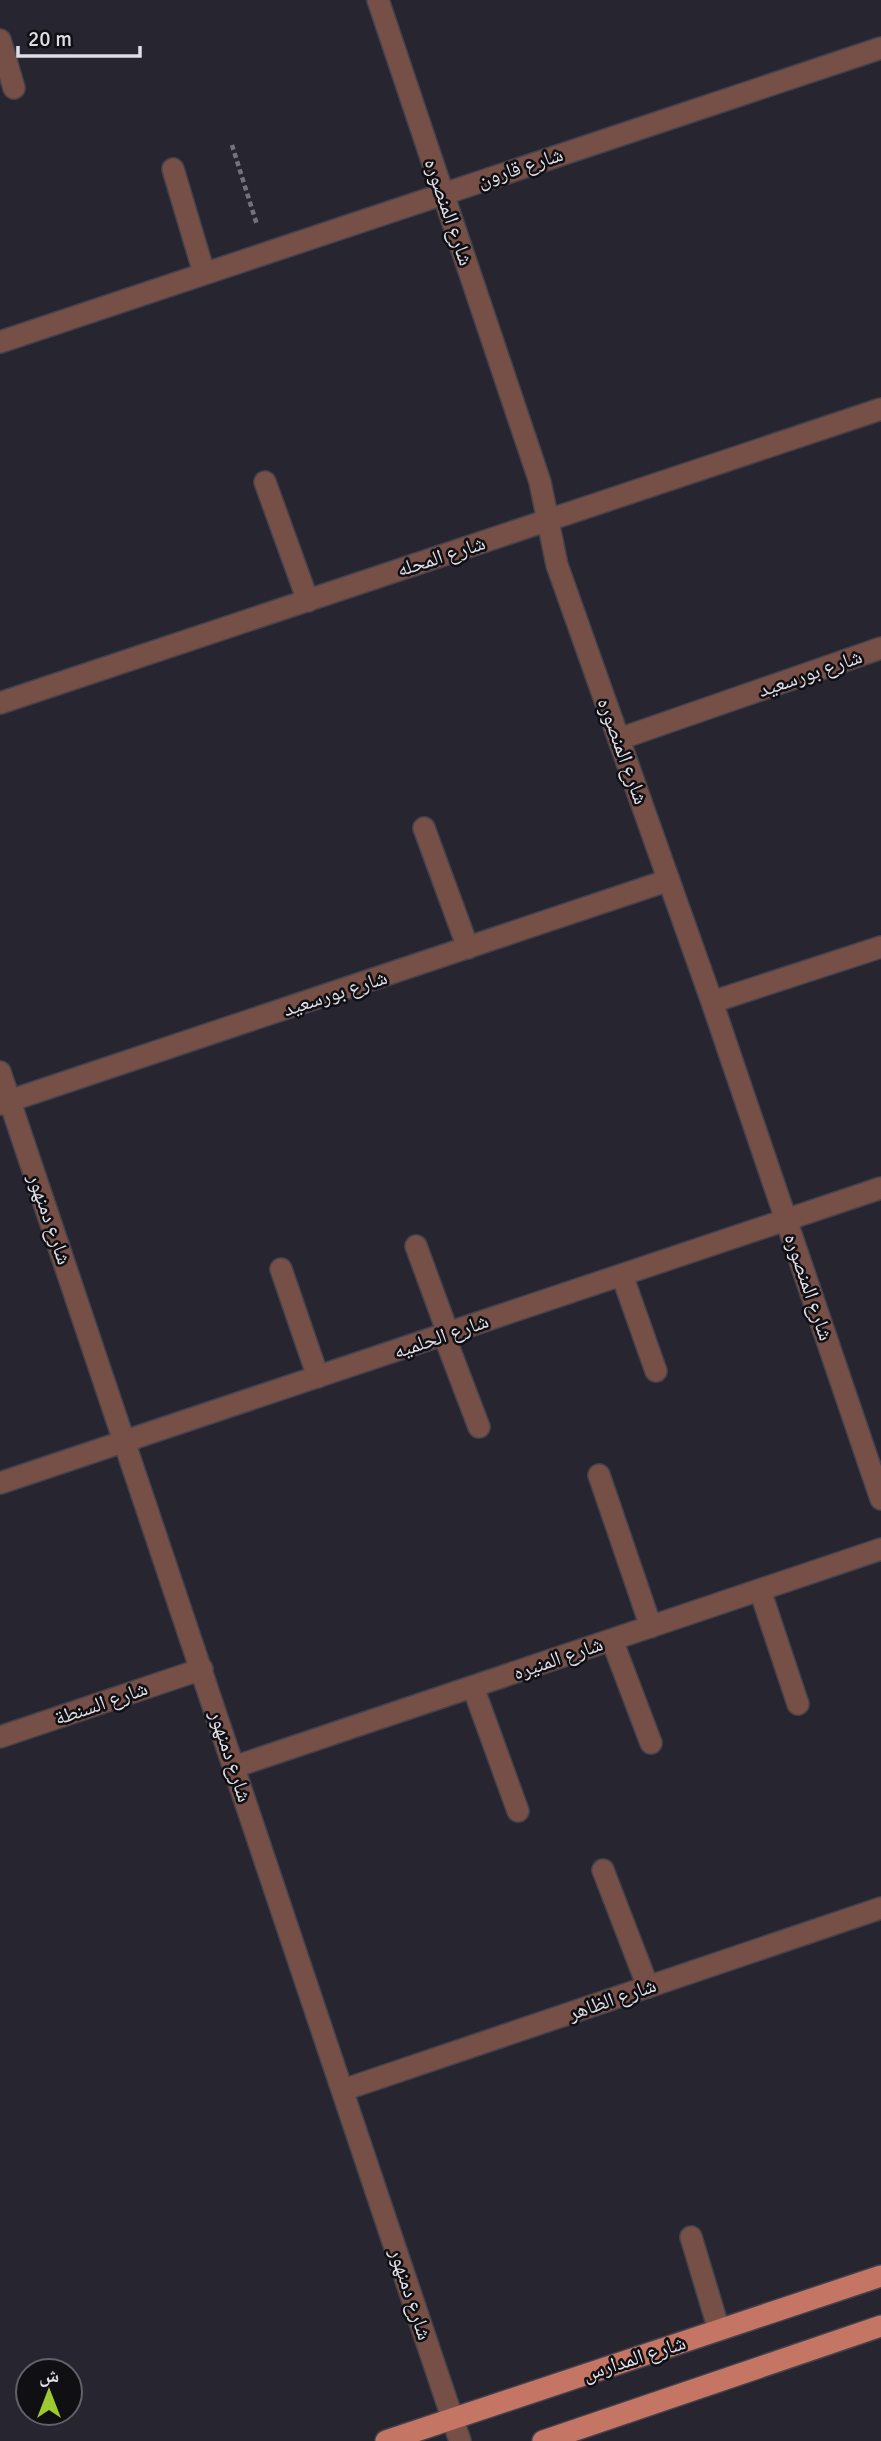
<svg xmlns="http://www.w3.org/2000/svg" width="881" height="2441" font-family="Signika,'Noto Naskh Arabic',sans-serif">
<rect width="100%" height="100%" fill="#27252f"/>
<g fill="none" stroke-linecap="round" stroke-linejoin="round">
<defs>
<path id="minor" d="M378,0l162,482 17,83 155,437 169,497
M0,40l14,48
M173,169l31,104
M0,342l881,-294
M265,482l43,119
M0,703l881,-294
M619,739l262,-91
M424,828l44,120
M712,1002l169,-55
M0,1072l460,1369
M0,1104l669,-224
M416,1246l32,87
M281,1269l37,108
M622,1275l34,96
M444,1335l35,92
M599,1475l52,152
M0,1483l881,-295
M760,1590l38,114
M612,1640l39,103
M473,1687l45,124
M0,1737l202,-68
M234,1767l647,-218
M603,1870l45,117
M343,2090l538,-182
M691,2237l28,93"/>
<path id="major" d="M386,2441l495,-165
M543,2441l338,-115"/>
</defs>
<use href="#minor" stroke="#44424c" stroke-width="24"/>
<use href="#major" stroke="#44424c" stroke-width="24"/>
<path stroke="#74727b" stroke-width="4.5" stroke-dasharray="5 3.5" stroke-linecap="butt" d="M232,145l25,80"/>
<use href="#minor" stroke="#764f46" stroke-width="21"/>
<use href="#major" stroke="#c57563" stroke-width="21"/>
</g>
<g text-anchor="middle" dominant-baseline="central" stroke-width="5" stroke-linejoin="round" paint-order="stroke">
<g font-size="21" fill="#dfdde5" stroke="#100f13">
<text transform="translate(520 167) rotate(-18)">شارع قارون</text>
<text transform="translate(449 212) rotate(71)">شارع المنصوره</text>
<text transform="translate(441 556) rotate(-18)">شارع المحله</text>
<text transform="translate(810 673) rotate(-19)">شارع بورسعيد</text>
<text transform="translate(623 751) rotate(70)">شارع المنصوره</text>
<text transform="translate(335 993) rotate(-18)">شارع بورسعيد</text>
<text transform="translate(50 1219) rotate(71)">شارع دمنهور</text>
<text transform="translate(809 1287) rotate(71)">شارع المنصوره</text>
<text transform="translate(441 1336) rotate(-19)">شارع الحلميه</text>
<text transform="translate(558 1658) rotate(-19)">شارع المنيره</text>
<text transform="translate(101 1703) rotate(-19)">شارع السنطة</text>
<text transform="translate(231 1756) rotate(72)">شارع دمنهور</text>
<text transform="translate(612 1999) rotate(-19)">شارع الظاهر</text>
<text transform="translate(411 2294) rotate(72)">شارع دمنهور</text>
<text transform="translate(634 2358) rotate(-18)">شارع المدارس</text>
</g>
</g>
<g transform="translate(49 2392)"><circle r="33" fill="#100f13" stroke="#636167" stroke-width="2"/>
<path d="M0-5L12 26L0 18L-12 26Z" fill="#9dca30"/>
<text y="-10" font-size="19" font-weight="bold" text-anchor="middle" fill="#dfdde5">ش</text>
</g>
<path d="M18 46v10h122v-10" fill="none" stroke="#dfdde5" stroke-width="3.5"/>
<text x="28" y="46" font-size="21" fill="#dfdde5" stroke="#100f13" stroke-width="5" paint-order="stroke">20 m</text>
</svg>
